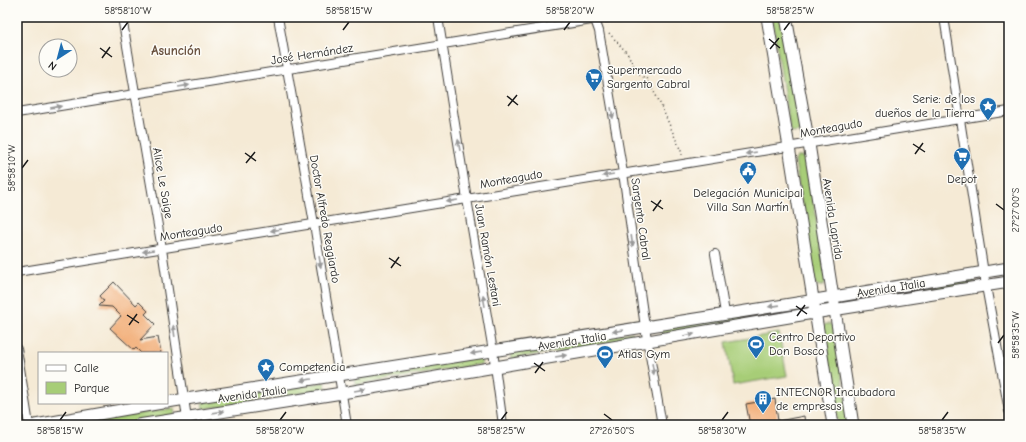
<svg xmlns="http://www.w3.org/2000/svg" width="1026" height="442" font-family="'Comic Neue',sans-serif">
<rect width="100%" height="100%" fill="#fdfcf7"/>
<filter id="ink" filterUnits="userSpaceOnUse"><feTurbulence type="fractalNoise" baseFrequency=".025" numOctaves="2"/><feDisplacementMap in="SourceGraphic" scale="8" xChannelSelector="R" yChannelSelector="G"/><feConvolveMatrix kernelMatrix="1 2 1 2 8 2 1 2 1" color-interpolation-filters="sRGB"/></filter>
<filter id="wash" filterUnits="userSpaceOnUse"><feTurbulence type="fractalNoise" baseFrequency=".012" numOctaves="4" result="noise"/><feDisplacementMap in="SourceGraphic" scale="16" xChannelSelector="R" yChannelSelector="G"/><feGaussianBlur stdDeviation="0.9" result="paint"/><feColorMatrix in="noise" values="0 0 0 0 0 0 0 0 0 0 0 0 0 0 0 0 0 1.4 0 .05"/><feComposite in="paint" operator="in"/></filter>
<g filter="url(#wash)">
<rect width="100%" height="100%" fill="#f5ead5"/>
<path fill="#a7cd77" stroke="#62744a" d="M772,17h11l19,112 -2,3 -7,1 -3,-3z
M797,157h6l4,3 19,121 -3,5h-4l-5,-3 -19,-122z
M975,279l-1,4 -128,20v-3z
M787,308l2,4 -126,22 -2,-1 1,-5z
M826,324h5l3,3 16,98h-12l-16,-96 1,-3z
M632,332l1,6 -122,21 -1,-6z
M779,333l8,43 -54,9 -7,-43z
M480,357l2,7 -127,21 -1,-8z
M325,382l1,7 -123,20 -1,-7z
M174,408l1,8 -59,9h-49z"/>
<g id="blocks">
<path fill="#f2ae78" d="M114,282l22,23 3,-3 9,9 -3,3 10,10 -15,16 18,-3 3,16h-20l-5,-5 -2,2 -24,-22 11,-12 -9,-9 -13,-1 5,-5 -4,-5z
M775,399l3,22 26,-5 1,9h-55l-4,-21z"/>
</g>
</g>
<g filter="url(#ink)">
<use href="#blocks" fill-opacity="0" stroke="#3d3b38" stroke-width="1"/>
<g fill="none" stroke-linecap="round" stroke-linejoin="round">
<defs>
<path id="street" d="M122,17l40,232 26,176
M278,17l36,207 33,201
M438,17l29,182 26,152 10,74
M594,17l5,14 24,142 22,154 17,98
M944,17l42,269 23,125
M17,113l593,-96
M715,254l10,59
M17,272l992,-161
M17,349l12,76"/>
<path id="secondary" d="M767,17l22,130 44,278
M786,17l23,127 44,281
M167,402l630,-99 212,-35
M35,425l127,-22
M138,425l204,-32 459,-78 208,-33"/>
</defs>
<use href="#street" stroke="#3d3b38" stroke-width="10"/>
<use href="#secondary" stroke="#3d3b38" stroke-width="13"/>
<path stroke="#3d3b38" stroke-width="1.5" stroke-dasharray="1 3" stroke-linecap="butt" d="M609,33l18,20 12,22 7,3 12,21 23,52 1,4"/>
<use href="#street" stroke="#fff" stroke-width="8"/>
<use href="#secondary" stroke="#fff" stroke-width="11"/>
</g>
<defs><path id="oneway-solid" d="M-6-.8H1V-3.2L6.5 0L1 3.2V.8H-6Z"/></defs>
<g fill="#999">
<use href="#oneway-solid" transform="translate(184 86) rotate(-9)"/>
<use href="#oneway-solid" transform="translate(56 107) rotate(-9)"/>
<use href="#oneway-solid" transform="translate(612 113) rotate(80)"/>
<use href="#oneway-solid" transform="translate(459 145) rotate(-99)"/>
<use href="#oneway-solid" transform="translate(751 153) rotate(171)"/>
<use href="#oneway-solid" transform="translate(608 175) rotate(170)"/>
<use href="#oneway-solid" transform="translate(452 201) rotate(171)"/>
<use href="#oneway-solid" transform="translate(276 230) rotate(171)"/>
<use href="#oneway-solid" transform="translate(632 241) rotate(82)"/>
<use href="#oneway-solid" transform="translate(148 251) rotate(171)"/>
<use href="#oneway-solid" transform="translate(320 262) rotate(81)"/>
<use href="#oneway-solid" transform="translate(484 301) rotate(-100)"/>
<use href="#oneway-solid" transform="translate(774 306) rotate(172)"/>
<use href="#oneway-solid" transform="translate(174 331) rotate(-98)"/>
<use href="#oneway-solid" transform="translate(618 331) rotate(171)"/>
<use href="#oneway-solid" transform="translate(689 335) rotate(-10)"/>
<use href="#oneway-solid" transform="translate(476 353) rotate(171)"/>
<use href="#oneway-solid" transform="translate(561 356) rotate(-9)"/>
<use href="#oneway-solid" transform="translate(653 369) rotate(81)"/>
<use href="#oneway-solid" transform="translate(306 380) rotate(171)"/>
<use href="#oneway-solid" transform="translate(360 390) rotate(-10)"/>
<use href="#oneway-solid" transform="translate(218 412) rotate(-8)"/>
</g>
</g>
<path fill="none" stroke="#1c1c1c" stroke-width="1.5" d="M122,30l6,-8M343,30l6,-8M564,30l6,-8M784,30l6,-8M769,39l11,9M100,48l12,9M770,49l9,-11M102,58l8,-11M507,96l11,9M508,106l9,-11M913,144l12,8M245,153l11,8M915,154l8,-11M246,163l9,-11M22,168l6,-8M651,201l12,8M996,204l8,6M653,211l8,-11M389,258l12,8M391,268l8,-11M796,306l11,8M127,315l12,8M797,316l8,-11M129,325l8,-11M998,343l6,-8M534,363l11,8M535,373l8,-11M604,414l8,6M60,420l6,-8M280,420l6,-8M501,420l6,-8M722,420l6,-8M942,420l6,-8"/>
<defs>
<symbol id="supermarket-pin" viewBox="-11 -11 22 30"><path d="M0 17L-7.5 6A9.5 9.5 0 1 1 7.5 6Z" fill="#1f6fb2" stroke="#fdfcf7"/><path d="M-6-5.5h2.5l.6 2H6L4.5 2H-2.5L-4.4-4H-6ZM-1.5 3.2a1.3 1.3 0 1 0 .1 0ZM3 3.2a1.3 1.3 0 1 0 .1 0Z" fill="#fff"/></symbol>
<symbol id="sight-pin" viewBox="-11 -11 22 30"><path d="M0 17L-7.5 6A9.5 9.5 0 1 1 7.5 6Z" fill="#1f6fb2" stroke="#fdfcf7"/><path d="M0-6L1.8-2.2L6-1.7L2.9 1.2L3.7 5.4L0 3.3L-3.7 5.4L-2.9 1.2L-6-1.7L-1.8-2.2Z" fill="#fff"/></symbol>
<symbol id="civic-pin" viewBox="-11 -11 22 30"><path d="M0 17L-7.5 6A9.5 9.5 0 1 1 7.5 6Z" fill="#1f6fb2" stroke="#fdfcf7"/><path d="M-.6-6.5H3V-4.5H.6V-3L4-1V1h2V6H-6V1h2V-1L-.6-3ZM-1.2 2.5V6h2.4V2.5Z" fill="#fff"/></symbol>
<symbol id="stadium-pin" viewBox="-11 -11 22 30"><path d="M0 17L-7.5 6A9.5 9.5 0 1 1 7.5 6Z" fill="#1f6fb2" stroke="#fdfcf7"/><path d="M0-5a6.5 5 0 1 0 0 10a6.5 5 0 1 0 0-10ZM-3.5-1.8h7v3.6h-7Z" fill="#fff"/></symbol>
<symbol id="building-pin" viewBox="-11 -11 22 30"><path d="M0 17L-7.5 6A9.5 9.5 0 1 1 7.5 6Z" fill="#1f6fb2" stroke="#fdfcf7"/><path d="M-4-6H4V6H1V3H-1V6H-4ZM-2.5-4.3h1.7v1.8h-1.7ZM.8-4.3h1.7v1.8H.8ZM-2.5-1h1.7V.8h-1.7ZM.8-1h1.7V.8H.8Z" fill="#fff"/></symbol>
</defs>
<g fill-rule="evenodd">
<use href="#supermarket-pin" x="584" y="67" width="20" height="27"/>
<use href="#sight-pin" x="978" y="96" width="20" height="27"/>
<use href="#supermarket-pin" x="952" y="146" width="20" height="27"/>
<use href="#civic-pin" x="738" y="160" width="20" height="27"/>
<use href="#stadium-pin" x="746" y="334" width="20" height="27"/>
<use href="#stadium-pin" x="595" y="344" width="20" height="27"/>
<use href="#sight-pin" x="256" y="357" width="20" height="27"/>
<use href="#building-pin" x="753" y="389" width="20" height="27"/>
</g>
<g text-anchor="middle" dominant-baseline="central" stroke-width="3" stroke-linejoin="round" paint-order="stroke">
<g font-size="12" fill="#1c1c1c" stroke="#fdfcf7">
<text transform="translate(312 54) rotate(-9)">José Hernández</text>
<text transform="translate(831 128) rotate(-10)">Monteagudo</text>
<text transform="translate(511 179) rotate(-10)">Monteagudo</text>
<text transform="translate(163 183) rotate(80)">Alice Le Saige</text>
<text transform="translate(325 219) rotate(80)">Doctor Alfredo Reggiardo</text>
<text transform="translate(641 219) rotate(82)">Sargento Cabral</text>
<text transform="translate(833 219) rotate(81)">Avenida Laprida</text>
<text transform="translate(191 232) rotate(-9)">Monteagudo</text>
<text transform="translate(488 255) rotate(80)">Juan Ramón Lestani</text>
<text transform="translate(891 288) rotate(-9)">Avenida Italia</text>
<text transform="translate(572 341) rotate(-9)">Avenida Italia</text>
<text transform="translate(252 394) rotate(-8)">Avenida Italia</text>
</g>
<g font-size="12" fill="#1c1c1c" stroke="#fdfcf7" text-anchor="start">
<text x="607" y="70">Supermercado<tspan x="607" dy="14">Sargento Cabral</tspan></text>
<text x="975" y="99" text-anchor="end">Serie: de los<tspan x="975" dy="14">dueños de la Tierra</tspan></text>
<text x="962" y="179" text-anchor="middle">Depot</text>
<text x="748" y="193" text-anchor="middle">Delegación Municipal<tspan x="748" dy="14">Villa San Martín</tspan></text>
<text x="769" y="337">Centro Deportivo<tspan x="769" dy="14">Don Bosco</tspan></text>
<text x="618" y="354">Atlas Gym</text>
<text x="279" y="367">Competencia</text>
<text x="776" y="392">INTECNOR Incubadora<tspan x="776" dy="14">de empresas</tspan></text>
</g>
<g font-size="13" font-weight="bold" fill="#674f3c" stroke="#fdfcf7">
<text x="176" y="50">Asunción</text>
</g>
</g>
<rect width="1026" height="442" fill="none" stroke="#fdfcf7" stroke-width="44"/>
<rect x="38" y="352" width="130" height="52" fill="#fdfcf7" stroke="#a3a29f"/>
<rect x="46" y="365" width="20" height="6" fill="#ffffff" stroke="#a3a29f"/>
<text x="74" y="372" font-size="12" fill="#1c1c1c">Calle</text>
<rect x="46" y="382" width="20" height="12" fill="#a7cd77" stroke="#a3a29f"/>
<text x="74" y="392" font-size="12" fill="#1c1c1c">Parque</text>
<g transform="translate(58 58) rotate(216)"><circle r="19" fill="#fdfcf7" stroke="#a3a29f"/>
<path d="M0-3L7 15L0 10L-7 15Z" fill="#1f6fb2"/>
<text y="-6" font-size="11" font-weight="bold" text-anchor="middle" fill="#1c1c1c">N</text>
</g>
<rect x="22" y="22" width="982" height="398" fill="none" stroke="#1c1c1c" stroke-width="1.5"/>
<g font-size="10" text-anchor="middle" fill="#1c1c1c">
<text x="128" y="14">58°58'10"W</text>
<text x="349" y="14">58°58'15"W</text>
<text x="570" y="14">58°58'20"W</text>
<text x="790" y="14">58°58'25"W</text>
<text transform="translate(11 168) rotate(-90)" y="4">58°58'10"W</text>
<text transform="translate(1015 210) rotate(-90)" y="4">27°27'00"S</text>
<text transform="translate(1015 335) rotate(-90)" y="4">58°58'35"W</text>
<text x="60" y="434">58°58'15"W</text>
<text x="280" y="434">58°58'20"W</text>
<text x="501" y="434">58°58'25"W</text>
<text x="612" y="434">27°26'50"S</text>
<text x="722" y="434">58°58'30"W</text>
<text x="942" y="434">58°58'35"W</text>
</g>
</svg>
